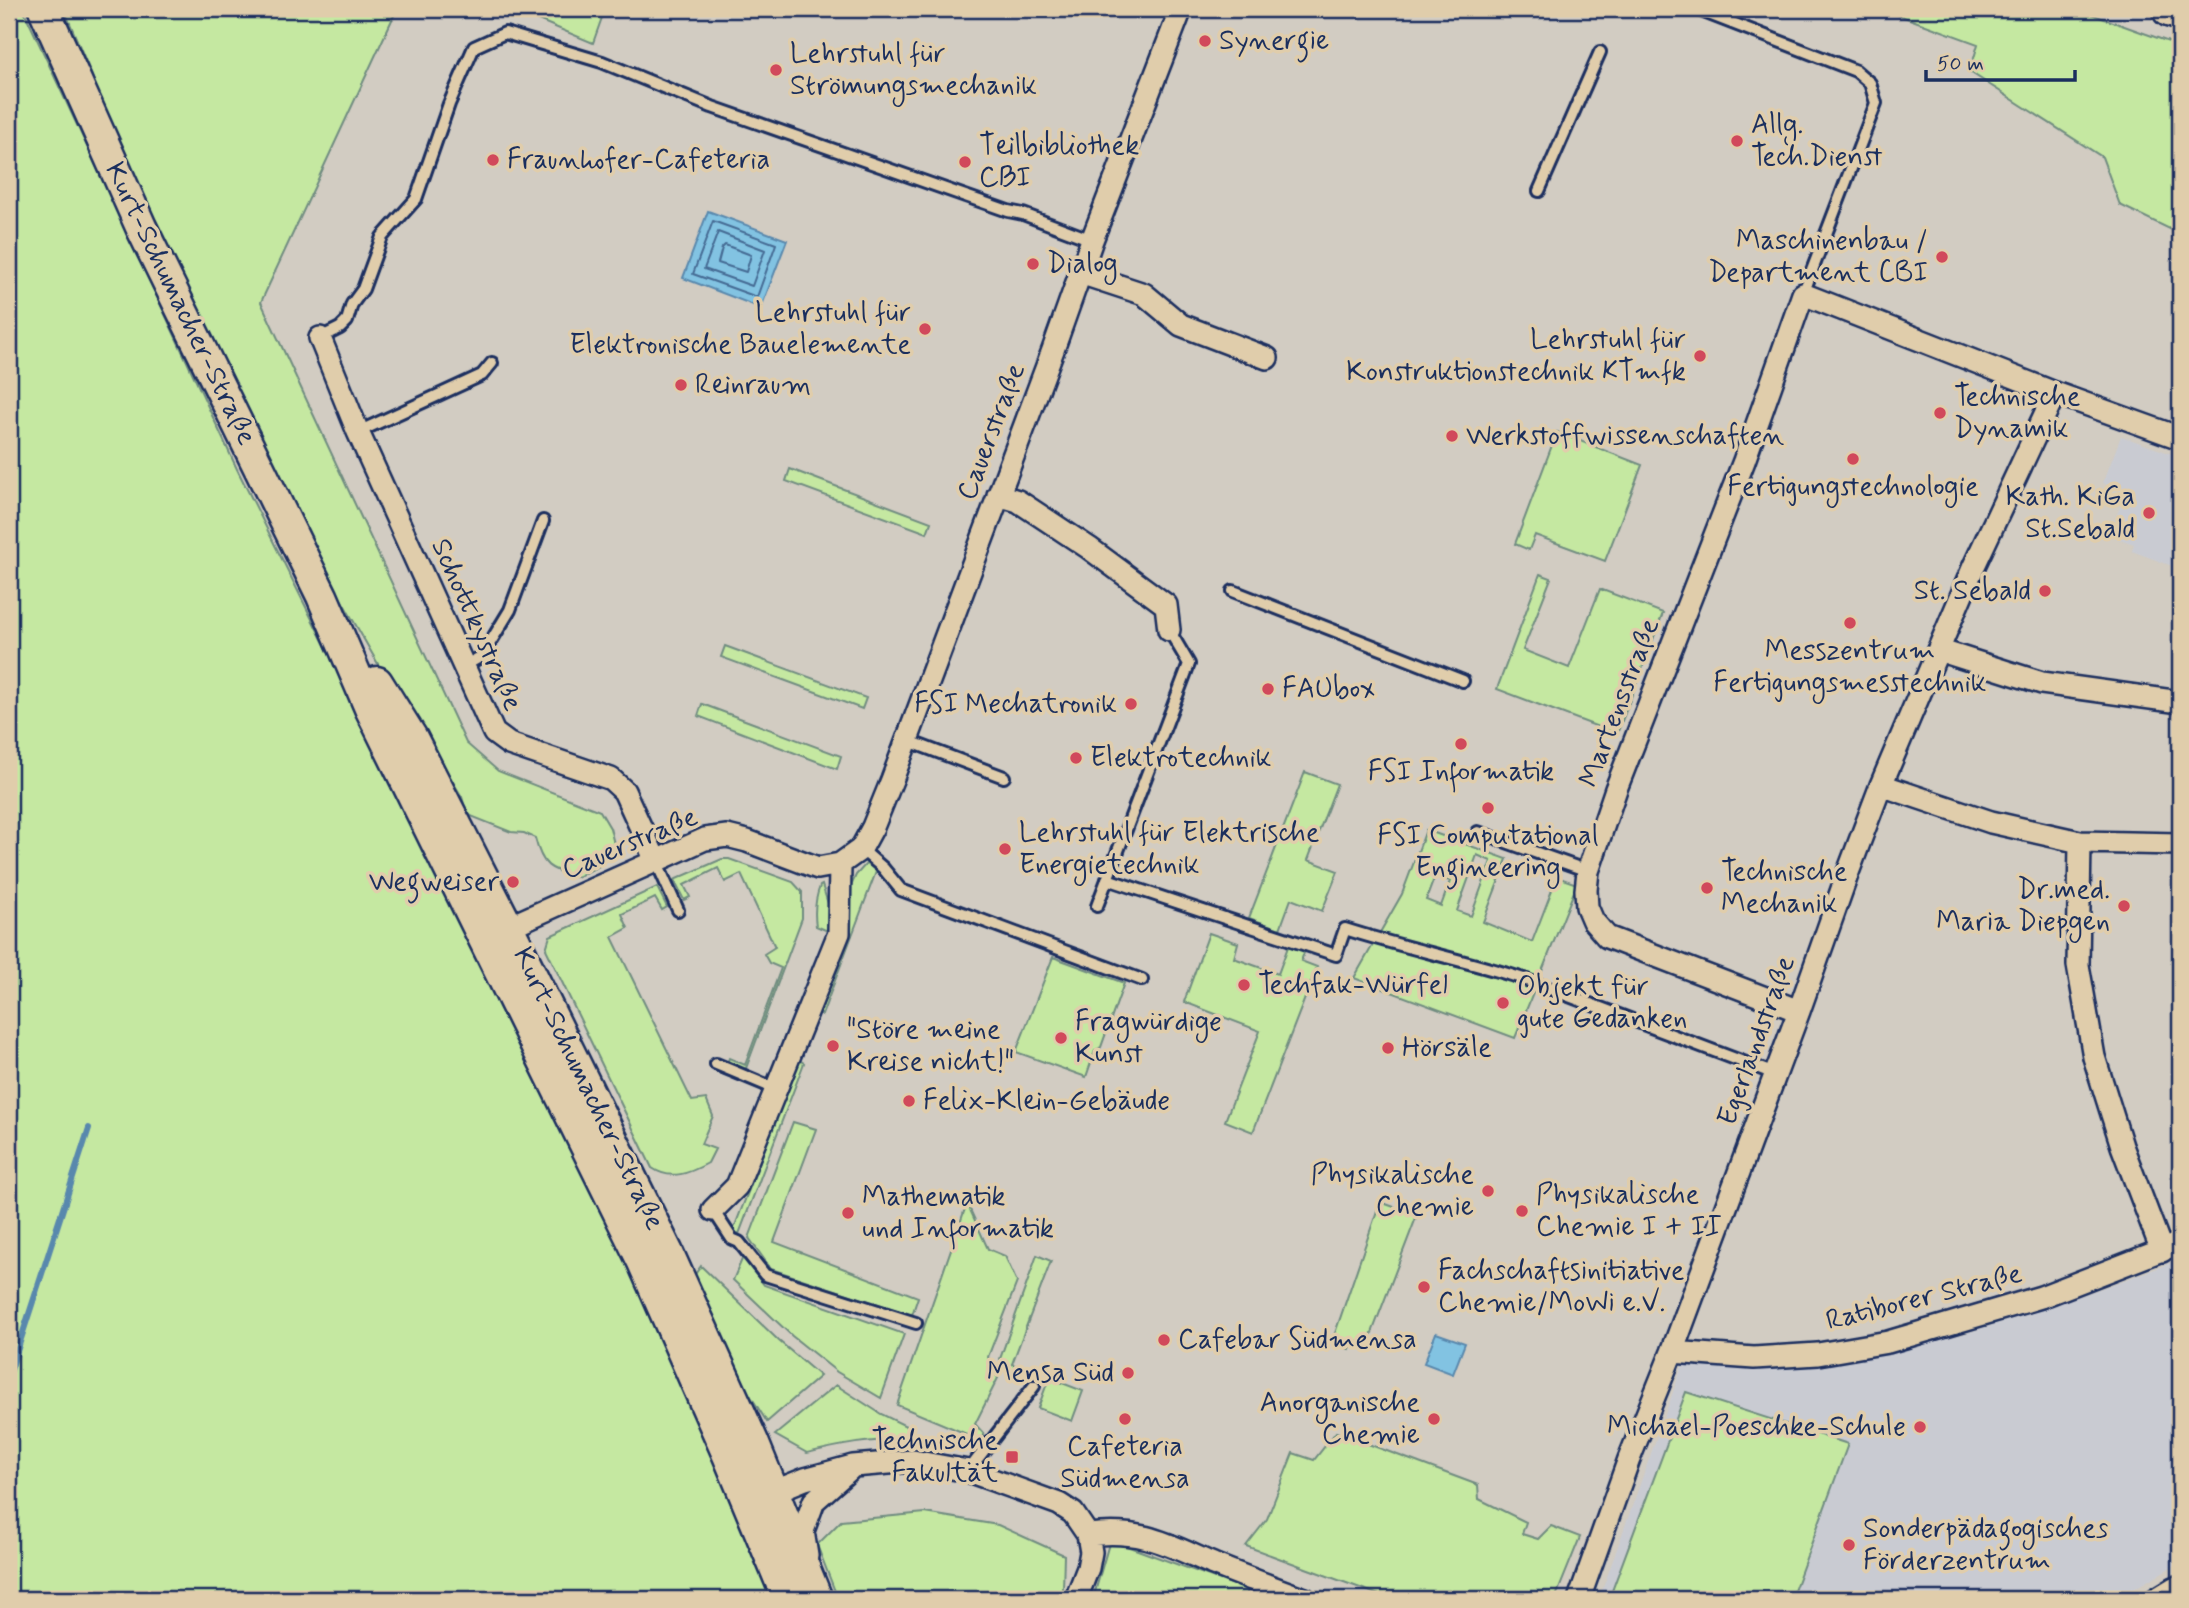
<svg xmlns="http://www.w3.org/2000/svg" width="2189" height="1608" font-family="Mynerve,sans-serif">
<rect width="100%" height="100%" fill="#d2ccc2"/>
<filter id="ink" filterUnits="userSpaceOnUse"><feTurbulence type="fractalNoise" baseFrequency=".0143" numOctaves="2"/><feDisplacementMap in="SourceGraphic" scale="14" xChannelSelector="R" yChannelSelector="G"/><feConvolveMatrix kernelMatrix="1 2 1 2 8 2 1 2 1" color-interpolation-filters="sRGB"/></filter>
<g filter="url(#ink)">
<path fill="#c9cbd2" d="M2121,436l59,21v112l-48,-18 2,-7 -25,-9 17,-43 -23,-9z
M2180,1260v302l-64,37h-517l84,-235h75l127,-12 78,-18 72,-22z"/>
<path fill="#c5e8a1" stroke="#708c80" stroke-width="2" fill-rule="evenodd" d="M9,9h14l214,460 317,635 128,280 47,109 42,106h-762z
M64,9h333l-136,293 205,441 32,28 102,40 10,17 4,16 -15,22 -22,11c-28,-7 -35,-11 -42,-39l-11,-5 -13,-1 -40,-16 -5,-5 -4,-14 -40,-66 -32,-46 -61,-107 -216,-437 -21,-65z
M512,9h93l-12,34z
M1882,9h195l103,37v188l-60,-29 -18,-48 -132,-85 8,-28z
M1557,432l85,33 -37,96 -70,-26 -6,15 -14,-6z
M790,469l141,53 -4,11 -141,-52z
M1540,574l11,4 -28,72 46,18 31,-79 63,24 -46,121 -120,-45z
M725,646l141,52 -4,11 -141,-52z
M702,704l139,52 -4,13 -139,-53z
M1305,772l32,12 -29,76 30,11 -16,40 -31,-12 -11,30 -31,-11z
M1426,830l81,29 -24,63 49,20 25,-65 20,7 -62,154 -161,-60 48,-84zM1477,855l14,6 -20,55 -14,-5zM1435,876l15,5 -9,25 -15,-6z
M722,859h7l64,23 9,10v26l-57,153 -18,-7 2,-6 16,7 36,-97 -12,-5 -5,-9 11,-7 -34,-73 -16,8 -7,-14 -34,17 6,12 -6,3 -10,-20z
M866,864l11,5 -55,146 -5,-2 29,-78 5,-18v-31l5,-11z
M822,885l8,25 -2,21 -12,-5c-2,-14 -1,-27 4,-40z
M657,887l10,20 -5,3 -7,-12 -33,16 6,14 -16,9 80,164 14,-2 7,17 -12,28 14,5 -7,14c-18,10 -37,18 -56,5l-106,-219 4,-13z
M1209,933l29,10 -4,15 44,16 11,-30 16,6 -4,11 16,6 -64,165 -28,-11 35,-90 -76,-29z
M1053,957l71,26 -23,64 -6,4 -9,26 -70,-25z
M799,1060l5,3 -65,171 -6,-3z
M793,1122l23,7 -42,113 144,55 -6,18 -141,-46 -22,-31z
M1380,1202l37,13 -50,131 -14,-6 -4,9 -17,-7z
M967,1203l21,46 17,7 12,26 -29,75 10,21 -23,46 9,10 -3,6 -84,-35z
M1037,1255l14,6 -39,103 17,7 -3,7 -20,-7 -6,-12z
M743,1257l21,28 140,49 -23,64 -44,-26 -45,-36 -59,-56z
M701,1266l78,75 41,35 -53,46 -36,-57 -41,-84z
M1049,1378l34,13 -11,30 -34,-13z
M836,1385l45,29 29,14 -5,12c-34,-1 -65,5 -98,13l-32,-18z
M1686,1392l162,52 -57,155h-182z
M1336,1432l142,53 1,14 47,23 -4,12 16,5 13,-13 29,11 -25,62h-165l-144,-53 21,-27 26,-66 21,7z
M925,1513l73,12 66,30 -1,35 -3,9h-222l-21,-54 24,-24z
M1110,1540l138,50 -3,9h-152z"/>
<path fill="#82c3e2" stroke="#5988ad" stroke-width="2" d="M708,211l79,29 -26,68 -78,-30z
M1436,1333l29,10 -12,31 -29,-11z"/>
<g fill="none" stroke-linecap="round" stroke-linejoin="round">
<path stroke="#446a93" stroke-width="2" d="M713,221l63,23 -19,53 -64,-23z
M718,232l47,18 -13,36 -48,-17z
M725,245l26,10 -5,17 -28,-9 4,-15z"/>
<path stroke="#5988ad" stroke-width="6" d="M9,1376l80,-248"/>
<defs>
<path id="service" d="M1696,9l160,62 14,12 6,20 -73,191
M1539,191l61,-139
M320,338l20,-10 7,-7 5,-17 11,-15 19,-52 34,-38 33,-95 25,-57 31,-14 97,29 110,45 296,104 15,3 69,26
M358,432l124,-57 10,-12
M1233,591l230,90
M464,666l18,-10 28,-46 33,-89
M906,740l98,37
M1478,832l110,39
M861,849l22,19 18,22 241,90
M656,861l22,49
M1107,879l229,76 9,-26c59,19 120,31 179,50l251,95
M1097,906l92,-242 -20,-34
M716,1064l60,25
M713,1210l19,29 7,3 26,33 151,48
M968,1471l66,-85"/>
<path id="minor" d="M1080,273l64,21 37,31 86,33
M320,338l38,94 136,301 15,11 102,35 13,12 32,70
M998,495l20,6 71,47 77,57 3,25
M1938,650l104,33 138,19
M1881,785l110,37 89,20 100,2
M2080,842l-2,123 16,92 28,89 40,105
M495,933l210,-94 22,-3 20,5 71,27 22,-4 21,-15 12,-22 19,-47 161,-430 39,-110 89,-231
M1799,1011l-192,-74 -14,-16 -6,-14 -1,-17 2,-19 28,-82 128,-328 59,-167 252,99 125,45
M713,1210l24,-24 102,-253 1,-69
M1672,1352l82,6 64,-4 70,-12 153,-45 139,-54
M763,1496l42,-17 48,-13 60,-5 55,10 91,33 14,9 15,22 3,17 -3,16 -12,31
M1088,1535c53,-7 79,9 125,29 30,12 61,24 92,35
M807,1556l-4,-25 11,-30 35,-31
M1579,1599l50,-140 43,-107 127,-341 48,-136 34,-90 92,-217 82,-175
M2156,1599l18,-11 6,-2"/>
<path id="secondary" d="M44,9l97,218 181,369 48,112 272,552 86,195 60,144
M377,682l35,56 96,189 159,324 86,191 64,157"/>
<path id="trunk" d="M2170,9l10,3"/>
</defs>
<use href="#service" stroke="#1b2f5e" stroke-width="16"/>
<use href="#minor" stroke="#1b2f5e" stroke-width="26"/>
<use href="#secondary" stroke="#1b2f5e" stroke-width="35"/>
<use href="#trunk" stroke="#1b2f5e" stroke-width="40"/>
<use href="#service" stroke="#e0cdab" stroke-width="10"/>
<use href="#minor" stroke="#e0cdab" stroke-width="21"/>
<use href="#secondary" stroke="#e0cdab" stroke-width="30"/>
<use href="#trunk" stroke="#e0cdab" stroke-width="35"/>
</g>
</g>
<g fill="#d1495b" stroke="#e0cdab" stroke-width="2.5">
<circle cx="1205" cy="41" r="7"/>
<circle cx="776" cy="70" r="7"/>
<circle cx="1737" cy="141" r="7"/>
<circle cx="493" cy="160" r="7"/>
<circle cx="965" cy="162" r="7"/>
<circle cx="1942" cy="257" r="7"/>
<circle cx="1033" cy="264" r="7"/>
<circle cx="925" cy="329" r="7"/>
<circle cx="1700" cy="356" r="7"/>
<circle cx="681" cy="385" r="7"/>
<circle cx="1940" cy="413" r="7"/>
<circle cx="1452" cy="436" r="7"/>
<circle cx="1853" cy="459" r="7"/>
<circle cx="2149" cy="513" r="7"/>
<circle cx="2045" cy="591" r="7"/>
<circle cx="1850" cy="623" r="7"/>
<circle cx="1268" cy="689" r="7"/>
<circle cx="1131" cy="704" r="7"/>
<circle cx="1461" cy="744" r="7"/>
<circle cx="1076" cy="758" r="7"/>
<circle cx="1488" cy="808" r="7"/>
<circle cx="1005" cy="849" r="7"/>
<circle cx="513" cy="882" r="7"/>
<circle cx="1707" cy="888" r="7"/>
<circle cx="2124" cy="906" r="7"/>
<circle cx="1244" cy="985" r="7"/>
<circle cx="1503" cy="1003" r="7"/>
<circle cx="1061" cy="1038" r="7"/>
<circle cx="833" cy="1046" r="7"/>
<circle cx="1388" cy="1048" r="7"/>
<circle cx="909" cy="1101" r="7"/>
<circle cx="1488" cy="1191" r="7"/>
<circle cx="1522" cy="1211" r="7"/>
<circle cx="848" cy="1213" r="7"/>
<circle cx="1424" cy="1287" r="7"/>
<circle cx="1164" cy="1340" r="7"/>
<circle cx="1128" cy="1373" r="7"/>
<circle cx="1125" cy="1419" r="7"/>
<circle cx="1434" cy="1419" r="7"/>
<circle cx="1920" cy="1427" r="7"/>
<rect x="1005" y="1450" width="14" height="14" rx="3.5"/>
<circle cx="1849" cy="1545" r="7"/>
</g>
<g text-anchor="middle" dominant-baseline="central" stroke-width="7" stroke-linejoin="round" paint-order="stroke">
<g font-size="28" fill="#1b2f5e" stroke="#e0cdab" text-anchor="start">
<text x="1219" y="41">Synergie</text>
<text x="790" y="54">Lehrstuhl für<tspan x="790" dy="32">Strömungsmechanik</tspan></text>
<text x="1751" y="125">Allg.<tspan x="1751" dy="32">Tech.Dienst</tspan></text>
<text x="979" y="146">Teilbibliothek<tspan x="979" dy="32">CBI</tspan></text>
<text x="507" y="160">Fraunhofer-Cafeteria</text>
<text x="1928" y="241" text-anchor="end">Maschinenbau /<tspan x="1928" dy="32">Department CBI</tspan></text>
<text x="1047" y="264">Dialog</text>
<text x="911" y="313" text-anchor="end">Lehrstuhl für<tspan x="911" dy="32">Elektronische Bauelemente</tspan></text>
<text x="1686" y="340" text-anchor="end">Lehrstuhl für<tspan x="1686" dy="32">Konstruktionstechnik KTmfk</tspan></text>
<text x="695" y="385">Reinraum</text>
<text x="1954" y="397">Technische<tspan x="1954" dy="32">Dynamik</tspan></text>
<text x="1466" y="436">Werkstoffwissenschaften</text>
<text x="1853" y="487" text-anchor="middle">Fertigungstechnologie</text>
<text x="2135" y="497" text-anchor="end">Kath. KiGa<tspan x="2135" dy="32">St.Sebald</tspan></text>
<text x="2031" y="591" text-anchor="end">St. Sebald</text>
<text x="1850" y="651" text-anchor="middle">Messzentrum<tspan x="1850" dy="32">Fertigungsmesstechnik</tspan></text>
<text x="1282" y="689">FAUbox</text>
<text x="1117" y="704" text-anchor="end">FSI Mechatronik</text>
<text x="1090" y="758">Elektrotechnik</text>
<text x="1461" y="772" text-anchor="middle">FSI Informatik</text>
<text x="1019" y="833">Lehrstuhl für Elektrische<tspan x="1019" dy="32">Energietechnik</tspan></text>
<text x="1488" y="836" text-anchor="middle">FSI Computational<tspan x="1488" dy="32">Engineering</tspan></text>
<text x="1721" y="872">Technische<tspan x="1721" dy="32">Mechanik</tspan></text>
<text x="499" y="882" text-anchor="end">Wegweiser</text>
<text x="2110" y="890" text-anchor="end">Dr.med.<tspan x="2110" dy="32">Maria Diepgen</tspan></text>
<text x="1258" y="985">Techfak-Würfel</text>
<text x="1517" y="987">Objekt für<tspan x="1517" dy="32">gute Gedanken</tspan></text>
<text x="1075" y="1022">Fragwürdige<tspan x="1075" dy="32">Kunst</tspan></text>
<text x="847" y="1030">"Störe meine<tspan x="847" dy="32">Kreise nicht!"</tspan></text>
<text x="1402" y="1048">Hörsäle</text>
<text x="923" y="1101">Felix-Klein-Gebäude</text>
<text x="1474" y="1175" text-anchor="end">Physikalische<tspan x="1474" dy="32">Chemie</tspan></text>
<text x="1536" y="1195">Physikalische<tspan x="1536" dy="32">Chemie I + II</tspan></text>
<text x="862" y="1197">Mathematik<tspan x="862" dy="32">und Informatik</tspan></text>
<text x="1438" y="1271">Fachschaftsinitiative<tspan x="1438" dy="32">Chemie/MoWi e.V.</tspan></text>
<text x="1178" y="1340">Cafebar Südmensa</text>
<text x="1114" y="1373" text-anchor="end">Mensa Süd</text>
<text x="1420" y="1403" text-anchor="end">Anorganische<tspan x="1420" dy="32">Chemie</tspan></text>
<text x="1906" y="1427" text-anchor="end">Michael-Poeschke-Schule</text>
<text x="998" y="1441" text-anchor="end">Technische<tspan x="998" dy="32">Fakultät</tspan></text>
<text x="1125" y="1447" text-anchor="middle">Cafeteria<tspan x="1125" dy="32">Südmensa</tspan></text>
<text x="1863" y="1529">Sonderpädagogisches<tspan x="1863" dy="32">Förderzentrum</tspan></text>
</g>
<g font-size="28" fill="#1b2f5e" stroke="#e0cdab">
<text transform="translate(180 304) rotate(64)">Kurt-Schumacher-Straße</text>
<text transform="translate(992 432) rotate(-69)">Cauerstraße</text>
<text transform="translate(476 625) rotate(66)">Schottkystraße</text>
<text transform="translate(1620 703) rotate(-69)">Martensstraße</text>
<text transform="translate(630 844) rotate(-23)">Cauerstraße</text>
<text transform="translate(1757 1041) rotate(-70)">Egerlandstraße</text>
<text transform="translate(588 1089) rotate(64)">Kurt-Schumacher-Straße</text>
<text transform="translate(1924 1298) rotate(-14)">Ratiborer Straße</text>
</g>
</g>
<rect width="2189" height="1608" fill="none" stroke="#e0cdab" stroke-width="35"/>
<rect x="18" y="18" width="2154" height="1573" fill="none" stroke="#1b2f5e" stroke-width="2.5" filter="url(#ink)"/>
<path d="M1926 70v10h149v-10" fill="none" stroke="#1b2f5e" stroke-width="3.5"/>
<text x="1937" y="70" font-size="21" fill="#1b2f5e" stroke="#e0cdab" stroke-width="5" paint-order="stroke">50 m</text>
</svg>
